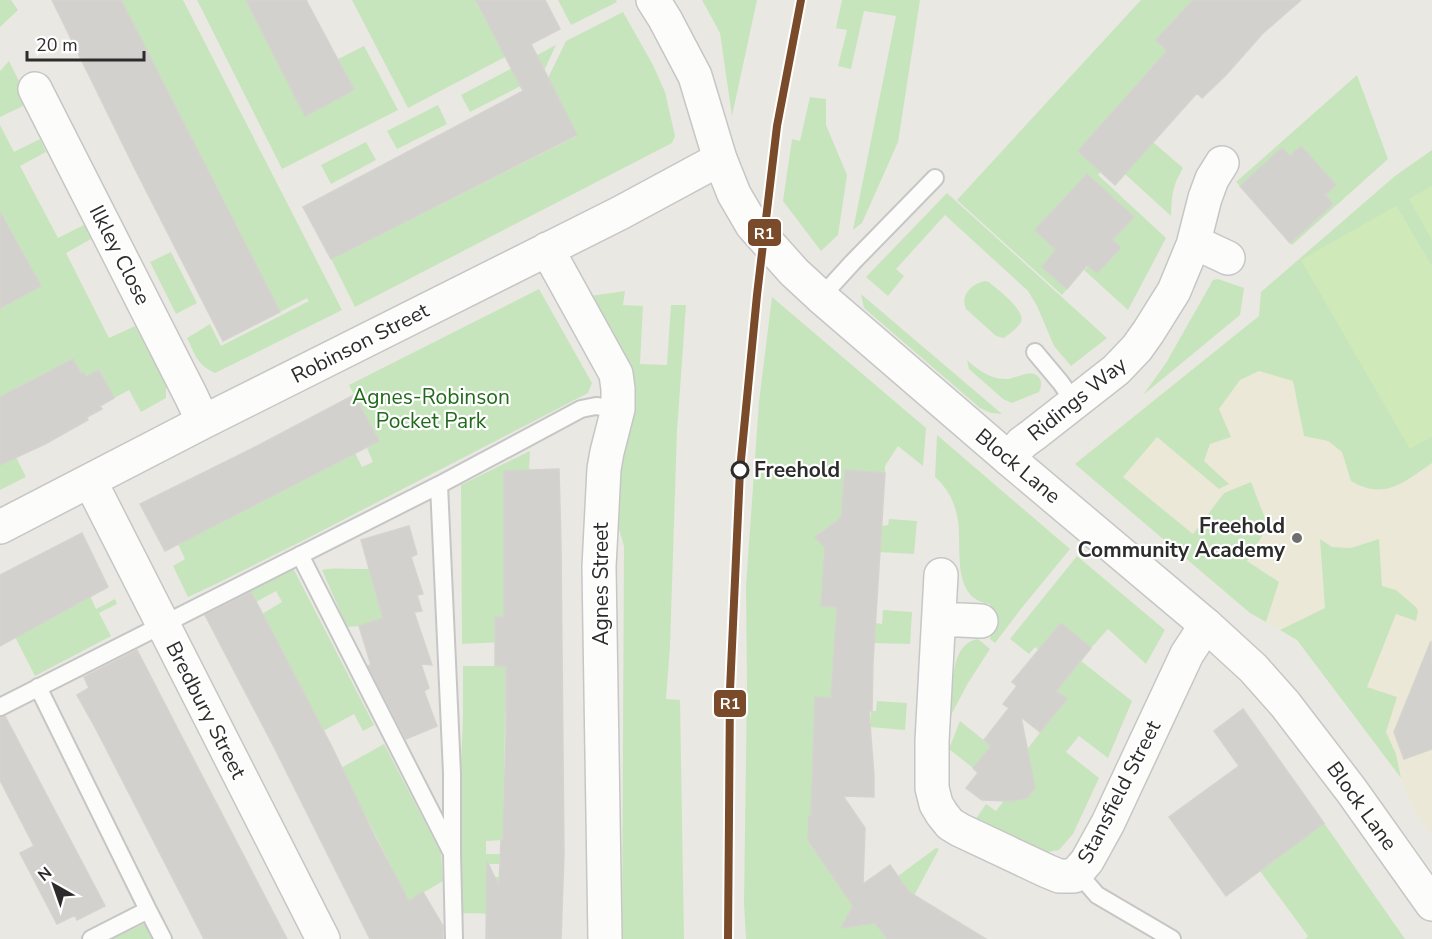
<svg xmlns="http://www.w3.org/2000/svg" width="1432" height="939" font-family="'Nunito Sans',sans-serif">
<rect width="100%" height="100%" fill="#eae8e2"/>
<path fill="#ece8d7" d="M1432,150v684l-16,-19 -15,-37 -104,-138 -47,-27 -175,-149 79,-65 105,-83 2,-24 134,-116z"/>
<path fill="#c7e5bc" d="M0,0h11l7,10 -18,17z
M121,0h62l159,310 -127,63c-18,-8 -20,-19 -28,-35l23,-14 11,22 88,-45 -2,-3 -27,14z
M197,0h49l59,115 49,-24 -16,-32 26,-13 34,64 -116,59z
M352,0h124l29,57 -97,51z
M558,0h58l1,2 -46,23z
M702,0h55l-25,116 -12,-83z
M842,0h78l-22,142 -36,81 -9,7 43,-214 -32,-5 -13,58 -13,-3 9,-36 -11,-2z
M1141,0h88l-39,3 -34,37 12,11 8,36 -23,-21 -75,85 22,21 -2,3 68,63 -38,72 -44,-40 4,-4 9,7 24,-24 -9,-9 22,-23 -47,-43 -52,56 21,20 -14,17 25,22 -5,6 -105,-95z
M623,12l30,53 12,27 10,44 -3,7 -317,164 -24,-48 246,-123 -29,-58 18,-37z
M556,45l-14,30 -72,37 -9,-17z
M9,61l11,22 3,23 -23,11v-46z
M1357,75l31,84 -96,86 -2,-2 35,-48 11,-10 -35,-38 -11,9 -8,-8 -42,38 -4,-4z
M810,97l16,2v26l21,50 -9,60 -17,16 -38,-50 9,-62 8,2z
M438,105l9,19 -50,25 -10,-18z
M0,125l14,27 26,-13 6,13 -26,14 38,72 26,-13 7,14 -25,14 43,85 26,-12 31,57v15l-25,14 -12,-22 -15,8 -14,-28 -14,7 -5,-3 -9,-15 -56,29 -16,28v-109l41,-21 -26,-47 -15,8z
M366,142l10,18 -45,24 -10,-19z
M1153,142l30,26c-11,19 -11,27 -12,48l-46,-42z
M1432,150v117l-36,-61 13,242 23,-12v27c-28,19 -47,38 -81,18l-9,-29 -14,-11 -24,-5 -11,-55 -34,-10 -19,9 -21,29 12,28 -21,7 -6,17 25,23 -10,5 -62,-52 -34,40 70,57 31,-41 27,-11 17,44 -21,35 32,21 -13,40 -16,-9 -175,-149 184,-148 2,-24 134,-116z
M947,193l160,145 -36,28 -17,-20 -17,-40 -9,-15 -83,-76 -49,54 8,7 -16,20 -22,-19z
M171,252l26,51 -21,11 -26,-52z
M1218,279l26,9 -4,27 -97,80 23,-32 47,-83z
M985,281l4,1c8,7 37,28 32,40 -3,6 -12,12 -17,16l-8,-2 -30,-27c-6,-14 5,-25 19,-28z
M539,289l53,94 -4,10 -278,144 -92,46 -30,14 -15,-31 12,-7 -7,-15 177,-91 7,14 11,-5 -6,-14 12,-7 -30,-56z
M625,291l-2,14 20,1 -3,58 27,1 4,-60h15l-9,126 -7,215 -4,53 14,1 4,239h-62l2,-393 -9,-30 3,-50 -28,-170z
M861,294l141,120 -11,-1 -11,-5 -116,-100z
M772,297l154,131 -3,38 -25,-20 -13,20v7l-40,-3 -5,58 -19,15 7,9 -4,11 -3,42 16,2 -6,91 -6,60 -12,-1 -1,20 15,9h-15l-1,20 14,10h-16l-1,21 45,69 -4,8 7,12 9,-1 7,-5 15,19h-141l-2,-36 3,-218 -1,-99 13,-184z
M967,360c10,9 23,19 37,19 11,1 29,-13 36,0 2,4 1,9 -1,13l-27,11 -9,-4 -34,-30z
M937,435l133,114 -50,61 -25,33 -5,-4v-35c-39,-5 -28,-55 -32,-83 -2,-16 -10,-33 -23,-44z
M530,451l-1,19 -25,1v146l-9,1v13l9,11 -42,2 -1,-159z
M16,457l10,20 -26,13v-25z
M889,519l28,2 -3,33 -35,-2 2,-26 7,-1z
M1320,539l12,8 19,1 28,-9 3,47 14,4 20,17 2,4 -2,10 -20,-7 -29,73 30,10 -11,35 10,22 5,24 -104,-138 -17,-10 45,-22z
M1077,556l88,74 -19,34 -38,-35 -17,19 -31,-24 -21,26 -4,-3 -6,7 -19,-15z
M377,567l16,47 -34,12 -12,1 -25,-57c18,-4 38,2 55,-3z
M293,568l81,157 -11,6 -9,-17 -31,17 -61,-117 20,-12 -6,-11 -20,11 -6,-11z
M87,589l9,20 19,-10 2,5 -18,9 12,23 -76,40 -25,-49 39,-7 10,-6 5,-16 6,10 12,-6 -4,-8z
M883,610l29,2 -2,32 -36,-1 2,-20 6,1z
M978,639l12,10 -22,34 -17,32c2,-23 -3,-71 27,-76z
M1081,661l51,40 -24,57 -29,-22 -13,16 33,26 -26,56 -14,16 -18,3 -66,-33 11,-16 10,7 13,-17 6,-29 51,-66 -10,-8z
M463,666h43l-3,174 -17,1v13h17v10h-15v13h15v37l-42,-1v-148l2,-49z
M877,701l30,2 -2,27 -35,-3 1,-16h5z
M960,721l36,29 -10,12 -5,-4 -8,10 -24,-19z
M384,744l57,109 2,28 -34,20 -68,-133z
M1324,823l81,116h-100l3,-3 -48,-65z
M936,848l3,1 -30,56 -11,-16 6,-4 -6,-9z
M146,923l8,16h-42z"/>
<path fill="#d0e9b9" d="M1432,186v54l-23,-41z
M1396,206l36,61v169l-22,13 -109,-189z"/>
<path fill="#d3d1cd" stroke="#d5d3ce" stroke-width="1.5" d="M52,0h69l159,312 -57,29 -88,-172z
M246,0h60l48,90 -49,26z
M476,0h69l15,29 -29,15 46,91 -246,124 -28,-52 220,-116z
M1193,0h108l-38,33 -37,42 -24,23 -5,-5 -82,92 -37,-34 89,-100 -11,-11z
M1301,146l35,39 -11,10 8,9 -43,39 -50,-57 42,-38 8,8z
M1087,174l47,43 -22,23 9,8 -24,25 -10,-8 -20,24 -25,-22 14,-17 -21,-20z
M0,212l41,74 -41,22z
M73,359l8,15 2,-2 3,5 13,-7 15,28 -14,8 2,3 -15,8 1,3 -43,24 -45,21v-68z
M354,395l25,46 -214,110 -25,-47 121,-60z
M559,469l2,76 3,309 -3,85h-75l1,-78 12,25 2,-46h2l3,-106v-68h-11v-49h9v-146z
M845,470l40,3 -12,188 -1,50h-3l5,65v21l-31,-1 22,32 -2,56 27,-19 19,27 77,47h-99l-12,-16 -34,5 12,-22 -45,-66 1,-24h2l4,-119 16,1 6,-91 -16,-1 4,-58 -10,-11 26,-19z
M409,526l8,28 -6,3 12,37 -6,1 5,16 -8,1 18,53 -11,-1 8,24 -5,3 13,35 -31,13 -38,-73 3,-1 -12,-39 24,-8 -22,-78z
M82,533l26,54 -108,59v-71z
M251,592l81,155 42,88 35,66 14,-9 20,34v13h-73l-96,-192 -69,-132z
M1061,623l30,25 -35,43 11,8 -27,33 -19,-15 14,71 -8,10 -19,3 -26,-1 -16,-12 12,-15 -5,-5 18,-22 -7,-6 25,-32 -6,-4 14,-18 -5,-4z
M1431,641l1,108 -28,10 -10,-27z
M137,650l47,91 103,198h-83l-108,-210 -19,-34 12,-7 -5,-11z
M1243,709l81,114 -98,73 -57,-79 70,-51 -25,-35z
M5,716l100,190 -28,14 -2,-5 -18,9 -37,-71 14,-7 -34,-66v-63z"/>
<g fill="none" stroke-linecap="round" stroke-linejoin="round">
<defs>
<path id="lane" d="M821,297l32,-35 82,-84
M1035,352l26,31 13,19
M439,485l13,288v81l2,85
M300,555l151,296
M38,687l110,223 15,29
M0,707l439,-222 142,-76 15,-3 22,3
M1078,873l19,22 75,44
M91,939l57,-29"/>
<path id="street" d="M35,89l157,309 11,24
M1194,242l34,16
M547,249l69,125 2,15v20l-11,43 -3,17 -5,98 6,372
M1009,459l13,-16 11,-8 83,-65 21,-22 12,-17 25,-40 19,-46 12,-47 7,-19 10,-16
M90,481l233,458
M0,527l203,-105 417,-209 100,-54
M941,575l-9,166v47l4,16 6,10 8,10 10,6 87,41 12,5h15l13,-15 21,-38 79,-169 19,-29
M939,619l42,2"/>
<path id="secondary" d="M653,0l12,19 30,57 25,83 14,35 18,31 42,47 27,25 188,162 197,166 47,43 32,36 66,86 81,114"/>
</defs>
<use href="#lane" stroke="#c7c6c7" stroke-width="20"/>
<use href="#street" stroke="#c7c6c7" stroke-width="36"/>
<use href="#secondary" stroke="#c7c6c7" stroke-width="36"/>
<use href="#lane" stroke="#fcfcfb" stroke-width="16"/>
<use href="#street" stroke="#fcfcfb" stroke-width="33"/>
<use href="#secondary" stroke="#fcfcfb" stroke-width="33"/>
<defs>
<path id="rail-1" d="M728,939l2,-249 10,-220 17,-175 20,-169 24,-126"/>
</defs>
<use href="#rail-1" stroke="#fff" stroke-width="12"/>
<use href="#rail-1" stroke="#7a4b2a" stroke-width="8"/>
</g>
<circle fill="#fff" stroke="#2c2c2c" stroke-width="3" cx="740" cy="470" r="8"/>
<circle fill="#6e6e6c" stroke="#fff" stroke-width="2" cx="1297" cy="538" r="6"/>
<g text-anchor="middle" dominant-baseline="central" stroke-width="4.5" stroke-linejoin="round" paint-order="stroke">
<g font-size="21" fill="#2c2c2c" stroke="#fff">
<text transform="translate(120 255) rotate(63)">Ilkley Close</text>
<text transform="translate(360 343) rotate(-27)">Robinson Street</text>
<text transform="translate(1077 399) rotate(-39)">Ridings Way</text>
<text transform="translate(1018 466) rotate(40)">Block Lane</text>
<text transform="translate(601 584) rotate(-90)">Agnes Street</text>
<text transform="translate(206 710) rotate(63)">Bredbury Street</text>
<text transform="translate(1119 792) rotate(-63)">Stansfield Street</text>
<text transform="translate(1362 806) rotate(54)">Block Lane</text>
</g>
<g font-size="21" fill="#21691b" stroke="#fff">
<text x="431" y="397">Agnes-Robinson<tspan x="431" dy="24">Pocket Park</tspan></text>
</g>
<g font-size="21" font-weight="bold" fill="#2c2c2c" stroke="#fff" text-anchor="start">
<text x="754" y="470">Freehold</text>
</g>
<g font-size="21" font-weight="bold" fill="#2c2c2c" stroke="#fff" text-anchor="end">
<text x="1285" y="526">Freehold<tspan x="1285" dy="24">Community Academy</tspan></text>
</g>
</g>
<g stroke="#fff" stroke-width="2">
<rect x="747" y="218" width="35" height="29" rx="6" fill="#7a4b2a"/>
<rect x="713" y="689" width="34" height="29" rx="6" fill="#7a4b2a"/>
</g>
<g font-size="16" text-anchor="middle" font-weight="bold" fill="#fff">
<text x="764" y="239">R1</text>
<text x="730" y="709">R1</text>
</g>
<g transform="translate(54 885) rotate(320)" stroke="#ffffff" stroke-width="4.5" paint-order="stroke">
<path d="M0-4.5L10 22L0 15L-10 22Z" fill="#2c2c2c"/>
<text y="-9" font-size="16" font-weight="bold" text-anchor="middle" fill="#2c2c2c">N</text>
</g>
<path d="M27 51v9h117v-9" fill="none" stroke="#2c2c2c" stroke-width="3"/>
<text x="36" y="51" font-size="18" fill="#2c2c2c" stroke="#ffffff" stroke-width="4.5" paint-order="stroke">20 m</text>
</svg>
